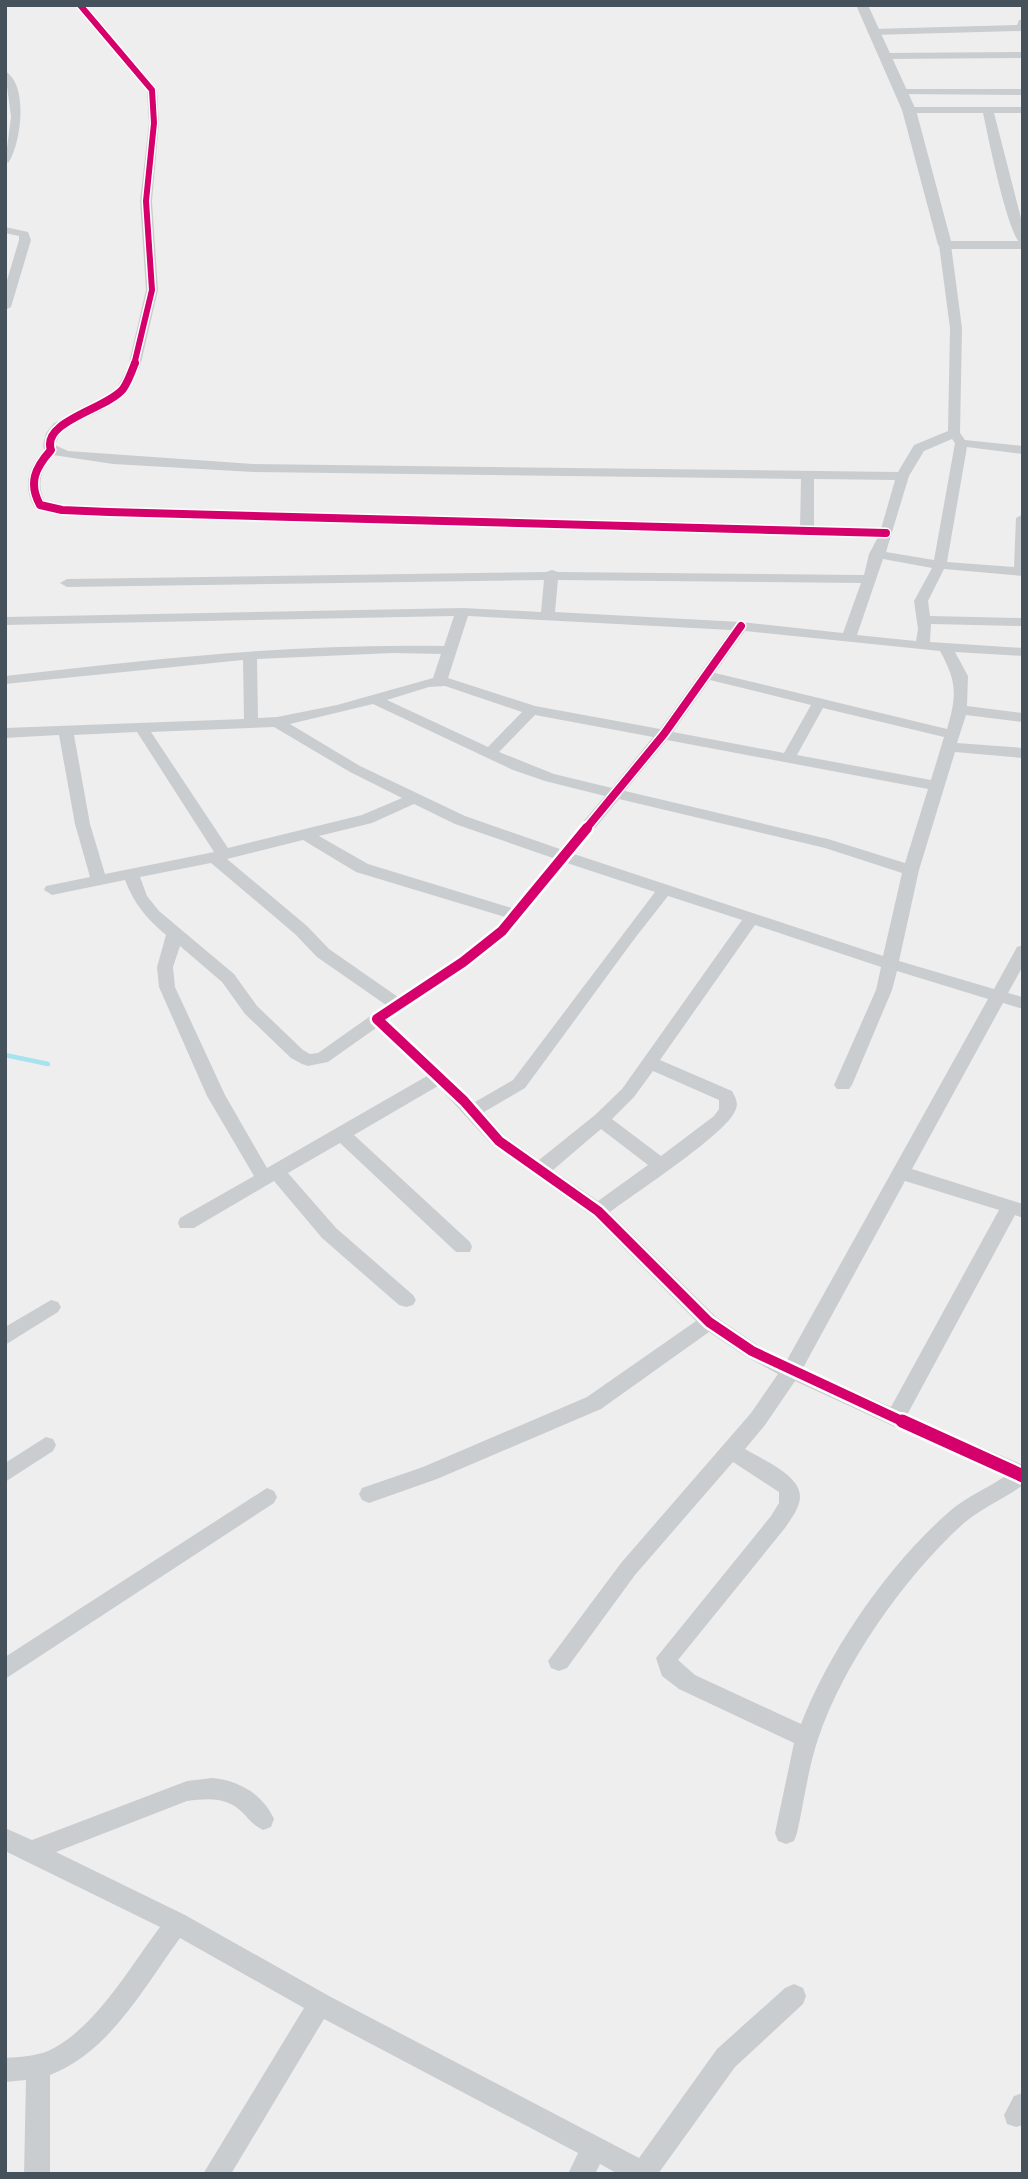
<svg xmlns="http://www.w3.org/2000/svg" width="1028" height="2179" font-family="'IBM Plex Sans',sans-serif">
<rect width="100%" height="100%" fill="#efeeee"/>
<g fill="none" stroke-linecap="round" stroke-linejoin="round">
<path stroke="#a5e3ee" stroke-width="4.5" d="M5,1055l43,9"/>
<path fill="#cacdcf" fill-rule="evenodd" d="M75,5h10l72,85 2,33 -7,78 6,89 -18,77 -12,23 -25,20 -41,19 -7,16 13,6 185,13 645,8 16,-27 34,-14 2,-103 -11,-83 6,-3 6,3 11,83 -2,105 5,7 58,6v8l-56,-7 -20,115 67,5 2,-49 7,-4v62l-79,-7 -16,32 2,15 93,2v8l-92,-2 -1,18 93,6v8l-68,-4 13,24 -1,30 56,7v9l-57,-7 -9,28 66,5v10l-68,-6 -36,118 -20,91 95,28 23,-42 6,-2v21l-15,27 15,4v12l-20,-6 -91,166 111,35v14l-8,-3 -108,200 116,50v20c-19,14 -41,23 -59,38 -59,53 -121,141 -146,216 -10,30 -14,63 -21,94l-3,8 -8,3 -8,-3 -3,-8 19,-90 -115,-54 -17,-13 -6,-18 115,-142 8,-13v-11l-46,-30 -98,113 -68,93 -8,3 -8,-3 -3,-7 73,-98 130,-150 27,-39 -33,-18 -36,-24 -108,77 -164,70 -68,24 -7,-3 -3,-6 3,-6 61,-21 164,-70 109,-76 -104,-105 -99,-70 -55,-60 -84,49 116,107 2,5 -2,5h-14l-116,-109 -52,30 48,55 77,67 3,5 -3,5 -7,2 -7,-2 -77,-67 -48,-57 -80,47h-14l-2,-5 2,-5 74,-42 -47,-80 -48,-109 -2,-20 9,-32c-19,-16 -32,-31 -41,-55l-73,15 -8,-5 2,-4 44,-9 -15,-53 -16,-89 -54,3v-10l239,-9 -1,-59 -238,24v-8c147,-17 292,-33 439,-30l10,-30 -449,9v-8l458,-9 78,4 3,-32 -477,7 -7,-4 7,-4 479,-7 6,-2 6,2 306,3 5,-21 9,-17 -769,-21 -47,-2 -27,-6c-13,-22 -7,-40 9,-58l-1,-5 3,-12 8,-10 41,-19 22,-16 11,-21 18,-77 -6,-89 9,-78 -2,-33zM952,439l3,4 -21,117 -48,-8 23,-76 15,-25zM53,455l60,9 140,8 548,7 -1,48 -738,-21 -17,-4c-9,-18 -4,-32 8,-47zM814,479l81,1 -14,49 -67,-2zM883,559l49,9 -18,33 4,28 -2,12 -59,-6zM558,580l303,3 -18,50 -102,-11 -186,-10zM468,616l263,14 -71,99 -125,-23 -87,-28zM745,631l195,20c17,31 17,44 7,78l-232,-56zM393,653l48,1 -8,24 -96,27 -60,12 -19,1 -1,-59zM710,680l101,25 -27,48 -111,-21zM445,686l77,26 -34,35 -101,-47 42,-13zM373,704l140,66 32,11 60,15 -45,53 -95,-33 -105,-50 -70,-42zM823,708l121,29 -13,43 -134,-25zM535,715l118,22 -41,51 -58,-14 -55,-22zM274,727l76,45 52,26 -40,17 -134,33 -77,-116zM137,732l77,120 -109,22 -15,-50 -16,-89zM667,740l261,49 -23,74 -77,-24 -203,-48zM619,799l206,49 77,25 -19,83 -309,-102zM414,804l41,20 98,34 -41,50 -144,-44 -49,-28 53,-13zM303,840l53,32 149,45c-28,33 -71,56 -107,80l-69,-48 -22,-23 -80,-67zM211,863l84,71 22,23 69,48 -68,48 -8,1 -7,-4 -46,-44 -23,-32 -75,-63 -12,-15 -7,-19zM567,863l88,29 -142,188 -38,22 -87,-82 81,-54 39,-31zM668,896l74,24 -120,169 -27,26 -56,45 -34,-24 -21,-24 41,-24 110,-150zM755,925l126,42 -5,23 -42,95 3,4h12l3,-4 40,-95 5,-19 91,28 -201,361 -28,-14 -43,-29 -106,-105c24,-18 117,-79 125,-101 4,-7 1,-13 -3,-20l-72,-31zM180,946l42,36 23,32 46,44 11,6 6,2 20,-4 48,-34 51,48 -160,92 -42,-73 -50,-108 -2,-20zM653,1071l66,29v9l-5,7 -53,40 -49,-37 22,-22zM601,1129l47,36 -50,36 -45,-31zM905,1181l94,29 -108,197 -88,-39zM795,1381l209,96c-18,12 -38,20 -54,34 -61,53 -120,138 -149,213l-106,-49 -17,-15 107,-132c6,-9 14,-19 15,-30 2,-23 -39,-39 -55,-49l20,-24z
M1023,19l-2,12 -149,4 -5,-3 5,-3 145,-4 2,-5z
M1023,52v6l-138,1 -5,-3 5,-3z
M5,71c24,14 16,71 4,91l-4,1 6,-46z
M902,89h121v6l-125,-1v-4z
M1023,107v6h-29l29,113v20c-15,-7 -35,-111 -40,-133h-74l-5,-3 5,-3z
M5,227l23,5 3,8 -20,67 -6,3v-23l14,-47v-4l-14,-3z
M51,1300l7,2 3,5 -3,5 -53,33v-18z
M46,1437l7,2 3,6 -3,6 -48,31v-19z
M267,1488l7,3 3,6 -3,6 -269,176v-22z
M212,1778c26,2 51,16 62,41l-3,8 -8,3c-8,-4 -12,-8 -18,-15 -17,-18 -34,-17 -58,-14l-131,51 129,63 144,81 310,162 78,-109 68,-61 9,-4 9,4 3,8 -3,8 -68,63 -77,107h-40l-18,-10 -5,10h-27l10,-21 -254,-134 -93,155h-28l101,-166 -124,-70c-36,49 -70,114 -130,137v99h-26l2,-94 -21,2v-24c14,-1 31,-2 43,-7 46,-21 82,-84 112,-124l-155,-76v-23l27,12 155,-59z
M1023,2093v32l-7,2 -9,-3 -3,-9 10,-19z"/>
<path fill="#cacdcf" fill-rule="evenodd" d="M856,5h12l48,105 35,131h72v8h-78l-7,-4 -36,-135z"/>
<defs>
<path id="cycleway-far3" d="M80,5l72,85 2,33 -8,78 6,89 -18,75"/>
<path id="cycleway-far2" d="M135,363c-3,8 -7,19 -12,26 -16,20 -82,32 -72,61 -16,18 -23,33 -11,55l22,5 47,2 777,21
M585,830l79,-96 77,-108"/>
<path id="cycleway-far1" d="M587,828l-85,103 -39,31 -86,57 87,82 35,40 99,70 111,111 43,29 154,72"/>
<path id="cycleway" d="M902,1421l121,55"/>
</defs>
<use href="#cycleway-far3" stroke="#fff" stroke-width="9"/>
<use href="#cycleway-far2" stroke="#fff" stroke-width="11"/>
<use href="#cycleway-far1" stroke="#fff" stroke-width="15"/>
<use href="#cycleway" stroke="#fff" stroke-width="18"/>
<use href="#cycleway-far3" stroke="#d6006c" stroke-width="6"/>
<use href="#cycleway-far2" stroke="#d6006c" stroke-width="8"/>
<use href="#cycleway-far1" stroke="#d6006c" stroke-width="10"/>
<use href="#cycleway" stroke="#d6006c" stroke-width="13"/>
</g>
<rect width="1028" height="2179" fill="none" stroke="#45525b" stroke-width="14"/>
</svg>
